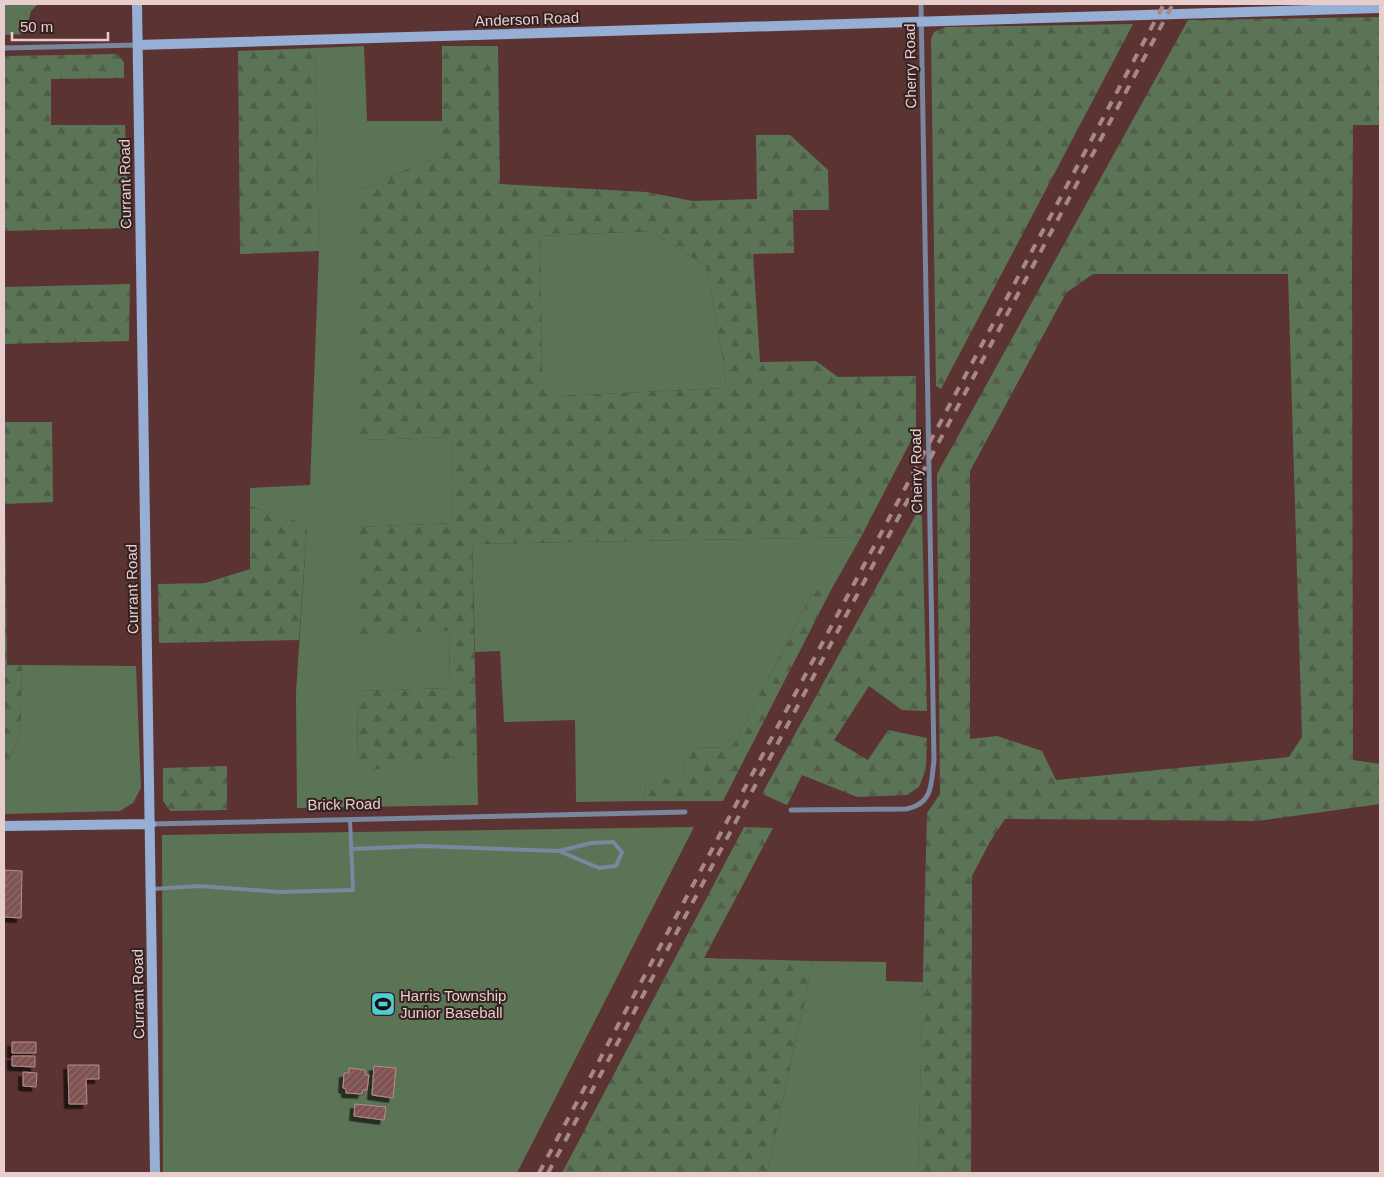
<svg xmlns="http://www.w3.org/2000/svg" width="1384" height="1177" font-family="Helvetica,sans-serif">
<defs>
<pattern id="forest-firs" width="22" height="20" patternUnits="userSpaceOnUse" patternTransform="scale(1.25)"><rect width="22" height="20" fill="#5b7456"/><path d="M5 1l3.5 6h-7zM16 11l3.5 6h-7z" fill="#515c4b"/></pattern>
<pattern id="building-hatch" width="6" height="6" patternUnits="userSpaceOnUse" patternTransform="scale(1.25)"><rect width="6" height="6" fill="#7f5252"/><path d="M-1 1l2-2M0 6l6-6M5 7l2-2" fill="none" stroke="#916a6a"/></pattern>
<filter id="shadow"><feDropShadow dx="-4.5" dy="4.5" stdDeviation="0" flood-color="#0009"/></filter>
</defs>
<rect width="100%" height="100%" fill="#5c3333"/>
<path fill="#5b7456" d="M4,4h34l-7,7 -6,23 -21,1z
M364,46l3,75h75v34l-82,35v250l91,-3 2,86 -96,4 92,104 1,57 -93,3 1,80 119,-17 1,51 -181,3 -1,-115 11,-168 -57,-19v-18l60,-3 9,-234 -4,-203z
M651,231l55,35 17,91 3,31 -165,8 -19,-18 -2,-142z
M861,537l-30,53h-17l-82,158 -46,-1 -3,32h-37l-2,22 -68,1 -1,-82 -71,2 -4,-71 -25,1 -3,-108z
M22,665l114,1 5,122 -8,15 -13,8 -116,3v-45l16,-34z
M694,827l-177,346h-354l-1,-338z
M813,961l73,1v19l37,1 -5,191h-151z"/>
<path fill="url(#forest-firs)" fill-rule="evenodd" d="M1380,17v108h-27l-1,149 1,486 27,4v40l-122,17 -253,-2 -14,21 -19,36 -1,297h-53l9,-360 13,-19 -3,-320 251,-454zM1093,274h195l14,463 -13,20 -233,23 -14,-29 -45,-15 -27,3v-268l96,-178z
M1133,24l-192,365 -5,-3 -5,-347 3,-7 12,-5z
M442,46h56l2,138 146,8 47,9 64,-2 -1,-64h34l38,35 1,40h-36l1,43 -41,1 7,108 56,-1 22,16 78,-1v55l-55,106 -389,7 5,210 -119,18 -1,-81 93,-3 -1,-57 -93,4 1,-108 96,-4 -2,-86 -91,3v-250l82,-35zM651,231l55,35 17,91 3,31 -165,8 -19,-18 -2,-142z
M315,48l4,203 -79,3 -2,-203z
M117,54l7,8v16l-73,1v46h74l4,103 -125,3v-175z
M130,284l-1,57 -125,3v-57z
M4,422h48l1,80 -48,2 2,161h15l-2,70 -16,34z
M250,506l57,19 -8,115 -140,3 -1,-59 47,-1 45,-14z
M917,513l5,3 5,195 -25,-1 -33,-24 -35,54 34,20 20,-30 39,8 -1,31 -7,18 -12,8 -50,2 -55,-22 -15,30 -25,-11z
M814,590h17l-108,211h-79l2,-22h37l3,-32 46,1z
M227,766v44l-57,1 -7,-10v-33z
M744,827l29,1 -69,130 109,3 -46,212h-205z"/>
<path fill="url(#building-hatch)" stroke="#bb8b8a" filter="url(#shadow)" d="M5,870l17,1 -1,47 -17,-1z
M12,1042h24v11h-24z
M12,1056h23v11l-23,-1z
M68,1065h31v14h-13l1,25h-18z
M374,1066l22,2 -3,30 -21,-3z
M349,1068l16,2v5h4l-2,15h-4l-1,4 -16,-1v-4l-3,-1 1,-15h5z
M23,1072l14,1 -1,14 -13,-1z
M355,1104l31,3 -2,13 -30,-4z"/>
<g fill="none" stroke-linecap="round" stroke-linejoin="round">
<path stroke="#79879f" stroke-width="4" d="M352,849l70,-3 137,5 32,-8 22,-1 9,10 -6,14 -17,2 -40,-17
M152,889l47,-3 81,6 73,-2 -3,-71"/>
<path stroke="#79879f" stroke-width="5" d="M4,48l134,-3
M791,810l115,-1c28,-5 25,-27 28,-49l-13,-756
M151,824l534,-12"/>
<path stroke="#97afd4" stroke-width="10" d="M137,4l18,1169
M138,45l1242,-37
M4,826l147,-2"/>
<path stroke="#a88787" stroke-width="4" stroke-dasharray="9 9" stroke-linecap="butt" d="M539,1173l625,-1169
M548,1173l625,-1169"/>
</g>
<defs>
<symbol id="stadium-square" viewBox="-11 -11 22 22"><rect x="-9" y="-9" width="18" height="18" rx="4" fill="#51ccd2" stroke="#342121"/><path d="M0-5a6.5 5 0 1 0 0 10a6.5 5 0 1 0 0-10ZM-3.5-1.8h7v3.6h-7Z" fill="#111"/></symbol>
</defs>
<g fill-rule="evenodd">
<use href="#stadium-square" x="369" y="990" width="28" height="28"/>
</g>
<g text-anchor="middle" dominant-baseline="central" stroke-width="4" stroke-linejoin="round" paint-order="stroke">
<g font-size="15" fill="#e7cdcc" stroke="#342121">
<text transform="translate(527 19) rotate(-2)">Anderson Road</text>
<text transform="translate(910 66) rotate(-91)">Cherry Road</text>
<text transform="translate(125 184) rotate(-91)">Currant Road</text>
<text transform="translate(916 471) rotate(-91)">Cherry Road</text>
<text transform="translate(132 589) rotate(-91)">Currant Road</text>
<text transform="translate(344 804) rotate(-1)">Brick Road</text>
<text transform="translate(138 994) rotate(-91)">Currant Road</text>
</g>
<g font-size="15" fill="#e7cdcc" stroke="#342121" text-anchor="start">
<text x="400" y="995">Harris Township<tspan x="400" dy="17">Junior Baseball</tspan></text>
</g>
</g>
<rect width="1384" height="1177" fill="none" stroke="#e7cdcc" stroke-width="10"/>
<path d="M12 32v8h96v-8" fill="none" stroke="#e7cdcc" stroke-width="2.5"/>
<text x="20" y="32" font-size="15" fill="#e7cdcc" stroke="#342121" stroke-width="4" paint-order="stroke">50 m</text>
</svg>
